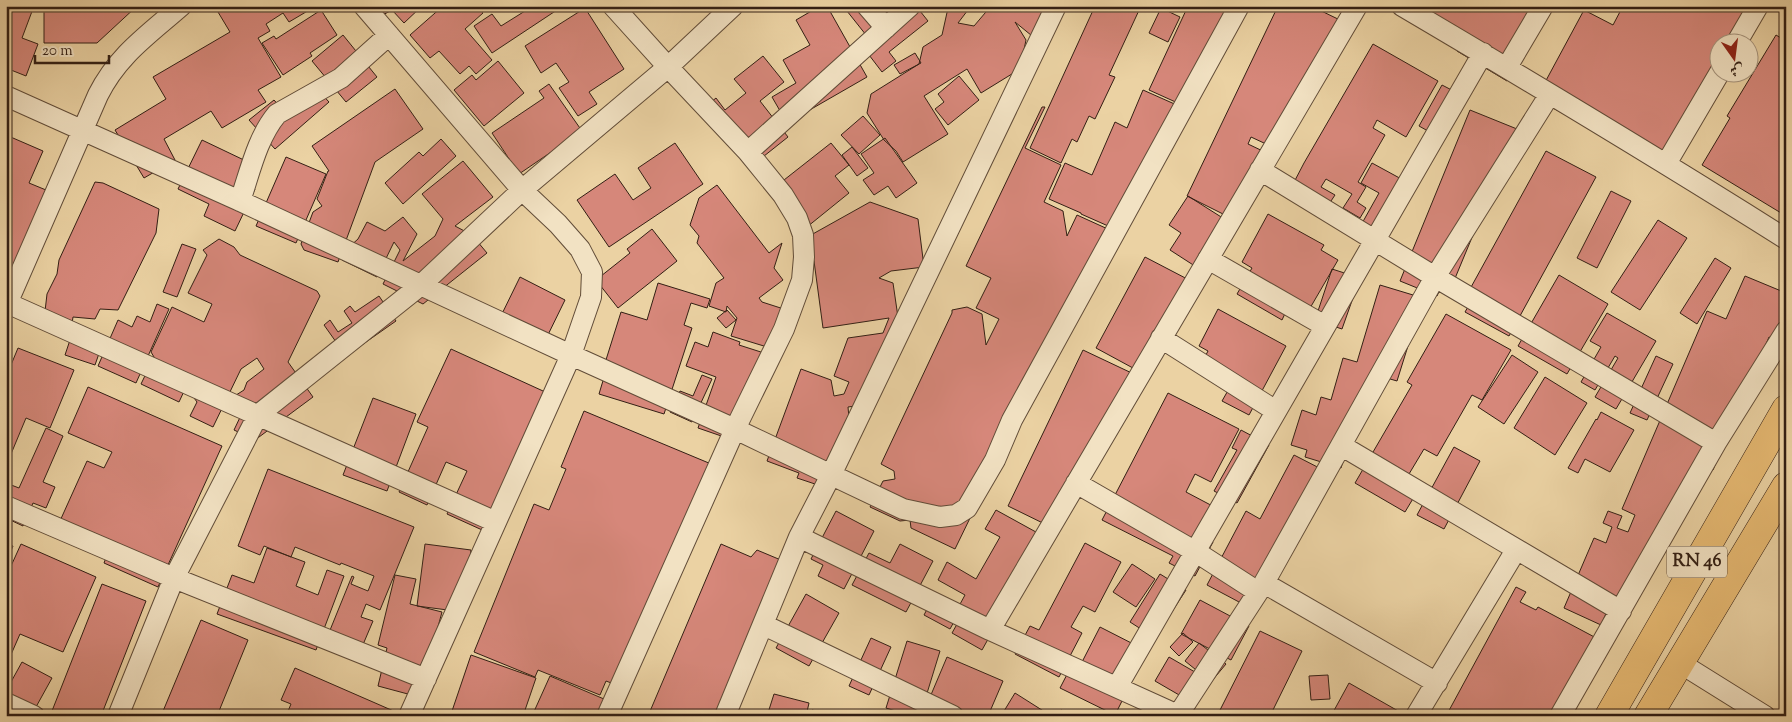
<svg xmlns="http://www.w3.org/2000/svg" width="1792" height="722" font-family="'Sorts Mill Goudy',Amiri,serif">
<rect width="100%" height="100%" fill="#ebd2a3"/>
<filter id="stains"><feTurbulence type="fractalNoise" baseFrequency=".004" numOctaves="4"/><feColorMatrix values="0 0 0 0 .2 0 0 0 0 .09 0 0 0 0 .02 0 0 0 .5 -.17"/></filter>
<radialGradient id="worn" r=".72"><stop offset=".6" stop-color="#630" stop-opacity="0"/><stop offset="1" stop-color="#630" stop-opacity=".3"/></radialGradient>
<path fill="#d6877a" stroke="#331f14" d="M6,6h28l-12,32 16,6 -12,32 -20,-8z
M44,6h93l-40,37h-53z
M229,6h87l-27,16 -6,-9 -17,11 4,7 -12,7 23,39 -23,13 8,12 -44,26 -11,-17 -47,28 11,21 -31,18 -29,-48 51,-31 -13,-22 77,-45 -12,-20z
M374,6h48l-18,17 -12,-13 -13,7z
M443,6h12l5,6 7,-6h10l6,7 -18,16 27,31 -16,14 -7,-8 -9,8 -21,-23 -9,7 -20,-23z
M522,6h41l-71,47 -18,-27 18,-12 9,12 24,-15z
M820,6h7l40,71 -80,46 -15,-26 24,-14 -13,-23 27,-15 -14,-25z
M843,6h73l12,15 -39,31 7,9 -14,11 -16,-21 8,-6z
M951,6h20l-13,17 16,3 17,-20h63l-17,34 -22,-18 11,18 -6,29 -39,24 -14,-24 -43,27 24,38 -45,28 -7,-11 -12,-11 -17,-27 4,-19 48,-30 4,-17 19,-12 6,-27z
M1095,6h46l-32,69 6,2 -20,42 -6,-3 -12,26 -5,-3 -11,24 -31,-15z
M1188,6h50l-47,103 -42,-19z
M1278,6h33l31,15 -63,129 -28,-13 -3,7 21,10 -32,67 -50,-25z
M1410,6h140l-43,75 -50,-30 2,-2z
M1623,6h135l-20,36h-18v30l-47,90 -70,-27 -67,-36 48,-89 29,15z
M585,8l39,61 -35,23 8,12 -19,12 -19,-28 10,-6 -13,-19 -15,10 -16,-27z
M1161,8l19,9 -12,25 -19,-9z
M321,10l16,25 -27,18 2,3 -29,19 -21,-32 12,-7 2,3z
M343,35l34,42 -31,25 -34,-41z
M1776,35l10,6v175l-84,-51 28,-47 -3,-2z
M1373,44l65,37 -32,56 -29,-17 -4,8 12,7 -27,47 8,5 -9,15 9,6 -6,10 -17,-10 9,-14 -26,-15 -5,8 14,8 -8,12 -35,-21 12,-23z
M915,53l6,10 -21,11 -6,-9z
M763,56l21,26 -24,19 28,36 -39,31 -49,-57 16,-13 9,12 21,-17 -12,-14z
M498,61l26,32 -40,33 -30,-36 18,-15 4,5z
M959,76l20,24 -31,25 -13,-16 9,-7 -6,-8z
M549,84l33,47 -63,43 -27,-41 52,-35 -5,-7z
M1442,85l25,13 -23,42 -25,-14z
M395,89l28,40 -48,33 -37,100 -34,-12 -3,-6 12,-32 9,-6 -5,-7 11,-28h1l-17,-25z
M318,90l11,12 -54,47 -26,-29 25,-20 14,16z
M1143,90l36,16 -55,127 -43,-19v-1l-32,-14 16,-36 27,12 23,-53 12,6z
M1042,107h3l-20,41 36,17 -17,37 19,9 4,25 10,-21 33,15 -155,319 -44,-21 -1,-8 -10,1 -30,-14 13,-26 12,-2 -1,-8 -13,-7 71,-151v-3l15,-3 15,7 4,31 13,-26 -23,-11 15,-30 -25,-12z
M1470,110l47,19 -66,159 -9,-3 -5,11 -37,-15z
M863,116l17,19 -21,19 -18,-19z
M6,135l37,16 -14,32 17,7 -40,92z
M885,138l32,45 -21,15 -8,-12 -14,9 -11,-15 11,-7 -13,-19z
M441,139l15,17 -53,48 -18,-21 34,-31 4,4z
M202,140l44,21 -9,20 18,8 -20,42 -31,-15 5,-12 -31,-15z
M675,143l28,41 -94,63 -32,-47 38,-26 18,26 18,-12 -13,-20z
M831,143l18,22 -14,11 14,17 -47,38 -32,-40z
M852,147l16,21 -11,8 -15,-21z
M1546,151l50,26 -87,159 -44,-24 11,-19 -6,-4z
M286,157l40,17 -30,69 -40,-17z
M463,161l30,36 -38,29 17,9 15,18 -64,51 -40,-20 17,-34 -6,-8 -17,35 -35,-17 6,-12 10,-9 9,-17 18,9 18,-14 14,17 -14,27 32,-25 8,-17 -21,-25z
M1372,163l44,24 -35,62 -25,-15 23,-41 -18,-10z
M95,182l8,1 56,26 -3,24 -38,77 -18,-1 -5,10 -22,-2 -2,13 -27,-10 3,-26 10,-20 2,-14z
M717,185l52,68 13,-10 -8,25 9,12 -24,18 3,4 28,9 -13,39 -46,-14 6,-18 -10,-12 -1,6 -17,-6 7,-23 8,-5 -27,-35 2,-7 -9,-11 9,-27z
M1611,191l20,10 -34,67 -20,-10z
M1188,196l49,31 -36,43 -31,-20 11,-17 -12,-8z
M870,202l48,17 6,48 -33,4 -12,7 14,5 6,41 -29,80 -22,3 1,11 -28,68 -24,-8 2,-5 -32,-12 34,-92 30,11 3,16 10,-2 5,-12 -15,-6 14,-38 35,-5 6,-15 -66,10 -9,-67 -12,-21z
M1268,214l56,31 -3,5 17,10 -32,55 -17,-10 -7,15 -45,-26 15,-26 -10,-6z
M1658,220l29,18 -47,72 -29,-18z
M652,229l25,32 -59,47 -22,-28 34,-27 -3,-4z
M219,239l15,8 6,8 77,36 3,5 -32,66 25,35 -58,43 -21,-10 9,-19 -10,-14 11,-7 3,-8 17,-13 -7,-11 -16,11 -28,58 -23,-11 7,-14 -11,-15 -7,15 -38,-18 13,-27 -3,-5 21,-45 32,15 8,-18 -24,-11 19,-38 -4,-5z
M182,244l14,5 -19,48 -14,-5z
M1145,257l48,25 -49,92 -48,-26z
M1715,258l16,10 -34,56 -17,-11z
M1332,269l28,9 -18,51 -27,-9z
M1559,275l49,29 -41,70 -49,-28z
M1745,276l41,17v30l-8,18 -9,-4 -56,133 -18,-8 -67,155 -20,-8 -7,16 -37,-17 30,-70 12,5 6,-16 -9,-4 5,-12 14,5 -5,12 11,4 7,-17 -13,-6 85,-198 19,8z
M520,277l45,23 -23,47 -45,-23z
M658,283l52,16 -3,9 -16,-5 -7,22 8,3 -28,86 -65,-20 9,-30 -3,-1 16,-51 26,8z
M1380,285l43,13 -26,83 -24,-7 -7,13 -25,81 -36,-11 2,-7 -16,-5 11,-35 14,5 5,-18 10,3 12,-42 14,4z
M379,296l17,25 -50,35 -22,-31 6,-5 8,12 14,-9 -8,-12 6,-5 5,6z
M157,304l12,5 -33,74 -38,-17 20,-46 14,7 5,-11 13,6z
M1218,309l68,37 -37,69 -27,-14 8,-14 -32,-17 10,-19 -9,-5z
M727,310l9,10 -10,8 -9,-10z
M1607,313l49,28 -40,68 -21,-12 23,-39 -3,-2 -20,34 -14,-8 20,-35 -11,-6z
M1446,314l65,36 -29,50 -10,-5 -35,61 -13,-7 -18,30 14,8 -15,25 -50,-29 57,-98 -5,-3z
M713,332l27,10 -1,3 25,8 -31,87 -35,-12 18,-51 -30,-11 9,-24 13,5z
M72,334l30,11 -7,20 -30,-10z
M18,348l56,22 -24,58 -24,-10 -20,48v-89z
M451,349l103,47 -63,138 -44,-20 20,-43 -21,-9 -19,43 -28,-13 29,-65 -11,-5z
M1083,350l55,26 -83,153 -47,-23z
M1512,355l26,17 -34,52 -26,-17z
M1656,356l17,8 -26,56 -17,-7z
M702,375l10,4 -20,43 -22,-10 10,-21 13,5z
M1545,377l42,26 -32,52 -41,-27z
M88,387l134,59 -64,141 -54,-24 3,-8 -52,-23 32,-71 17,7 8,-16 -44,-19z
M1168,393l71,36 -28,53 -16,-8 -9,18 36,19 -15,28 6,3 -18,34 -26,-13 4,-7 -71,-36z
M373,398l43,16 -29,77 -44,-16z
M584,411l132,55 -94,221 -16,-6 -6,14 -62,-25 -3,7 -61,-25 60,-148 15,6 17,-41 -5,-2z
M1601,412l33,18 -24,42 -25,-13 -7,14 -10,-5 28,-49 1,1z
M46,428l17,8 -20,46 12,5 -9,21 -13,-5 -10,23 -17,-8v-35l13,5z
M1241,430l28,15 -32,58 -23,-12 23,-41 -5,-2z
M1454,447l26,14 -36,68 -27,-14z
M1294,455l37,19 -75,137 -49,-26 39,-74 14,8z
M268,469l146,58 -34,83 -14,-6 -5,13 12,4 -14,33 -33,-14 26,-64 2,1 -3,7 17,7 6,-15 -33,-13 -1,2 -45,-18 -4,10 -27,-11 -4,9 -22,-9z
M996,510l49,27 -63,113 -30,-17 13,-23 -6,-4 6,-11 -27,-15 9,-18 29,17 24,-42 -15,-8z
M836,511l38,20 -30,58 -26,-13 5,-11 -12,-6z
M1085,543l36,19 -26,50 -12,-6 -12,21 11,6 -23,44 -44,-23 15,-28 9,4z
M6,544l7,2 -7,17z
M21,544l75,33 -33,75 -43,-18 -14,32v-89z
M425,544l46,6 -8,62 -46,-6z
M721,544l30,13 6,-7 31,13 -65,153h-75z
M900,544l33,17 -27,51 -54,-27 17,-32 21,10z
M267,548l38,14 -9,24 22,9 9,-25 17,6 -28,74 -99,-36 15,-39 22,8z
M1132,564l23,15 -19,28 -23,-15z
M1160,574l26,16 -31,48 -25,-16z
M395,575l21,4 -6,25 32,8 -23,85 -41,-11 9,-38 -9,-3z
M102,584l44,17 -45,115h-51z
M1516,587l10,5 -6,10 16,8 2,-3 62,33 -41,76h-113z
M806,594l33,19 -30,53 -33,-18z
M935,594l26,15 -11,20 -26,-14z
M1200,600l49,26 -18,34 -50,-26z
M201,620l47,20 -31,76h-56z
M1100,627l47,24 -32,64 -55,-27 15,-29 7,3z
M1260,631l42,20 -31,63 4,2h-58z
M1183,633l10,9 -14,14 -9,-9z
M871,638l20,9 -22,48 -20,-9z
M907,641l33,10 -20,65h-8l-26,-8z
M1199,643l27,21 -15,18 -26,-21z
M471,655l65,23 -13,38h-68l-4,-2z
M947,657l56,24 -15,35h-66z
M1169,657l38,22 -14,24 -38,-22z
M22,662l30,16 -21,38 -25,-13v-12z
M295,668l110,48h-119l5,-12 -10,-4z
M1328,675l2,24 -19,1 -2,-24z
M550,676l61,26 -6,14h-73z
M1349,683l58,33h-76z
M1015,693l30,19 -3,4h-41z
M774,694l35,9 -3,13h-39z
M812,710l24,6h-28z
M1061,710l14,6h-16z"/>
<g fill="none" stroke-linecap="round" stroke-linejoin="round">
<defs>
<path id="minor" d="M364,6l158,184 36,34 22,25 12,23 -1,25 -20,58 -162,361
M867,6l19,22
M1402,6c129,76 257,153 384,233
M1737,42l21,-36
M1507,67l36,-61
M6,96l234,105 331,154 164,74 168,80 37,8 16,-2 11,-7 28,-48 17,-40 227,-414
M748,152l162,-146
M1666,164l54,-92
M1260,170l175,107 281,166
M240,201c10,-29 17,-63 37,-87l64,-36 48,-43
M1208,259l117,67
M7,303l489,219
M6,306l92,-211c20,-40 50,-60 83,-89
M1161,338l115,73
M1342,446l279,165
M1076,483l120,69 62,40
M6,506l168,72 252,101
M799,537l191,93 190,86
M1264,583l173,100
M764,625l189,91
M990,630l367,-624
M1680,663l85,53
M1117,687l366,-634
M6,703l28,13
M1178,715l86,-132 171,-306 115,-183
M118,716l56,-138 84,-163 163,-130 101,-95 146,-123 65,-61
M607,716l128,-287 49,-100 18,-49 2,-23 -1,-22 -6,-17 -14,-23 -35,-43 -80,-85 -55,-61
M725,716l74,-179 32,-62 225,-469
M1416,716l100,-166
M1560,716l156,-273 70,-112"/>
<path id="primary" d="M1609,716l177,-307
M1648,716l138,-230"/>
</defs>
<use href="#minor" stroke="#614c38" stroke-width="22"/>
<use href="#primary" stroke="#331f14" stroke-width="29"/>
<use href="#minor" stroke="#f2e2c3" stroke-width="20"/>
<use href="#primary" stroke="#e6b972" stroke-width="28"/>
</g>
<g text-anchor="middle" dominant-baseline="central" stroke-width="5" stroke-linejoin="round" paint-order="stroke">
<rect fill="#f2e2c3" stroke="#6c5a48" stroke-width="1" x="1667" y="546.5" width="60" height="31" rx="4"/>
<g font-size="18" font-weight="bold" fill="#331f14">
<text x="1697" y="562">RN 46</text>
</g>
</g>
<rect width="1792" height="722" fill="none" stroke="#ebd2a3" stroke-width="25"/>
<rect x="8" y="8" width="1777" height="707" fill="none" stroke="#331f14" stroke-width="2.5"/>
<rect x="12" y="12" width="1767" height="697" fill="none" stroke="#331f14"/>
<g transform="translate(1734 58) rotate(166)"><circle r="24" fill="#f2e2c3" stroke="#a6947d"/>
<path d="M0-4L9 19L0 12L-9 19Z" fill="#8f2418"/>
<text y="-8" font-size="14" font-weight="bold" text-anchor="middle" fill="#331f14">ش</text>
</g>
<path d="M35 55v8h74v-8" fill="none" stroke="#331f14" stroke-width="2.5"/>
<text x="42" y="55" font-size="15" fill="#331f14" stroke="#f2e2c3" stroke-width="4" paint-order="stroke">20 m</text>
<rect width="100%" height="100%" filter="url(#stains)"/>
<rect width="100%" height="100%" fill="url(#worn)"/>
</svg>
